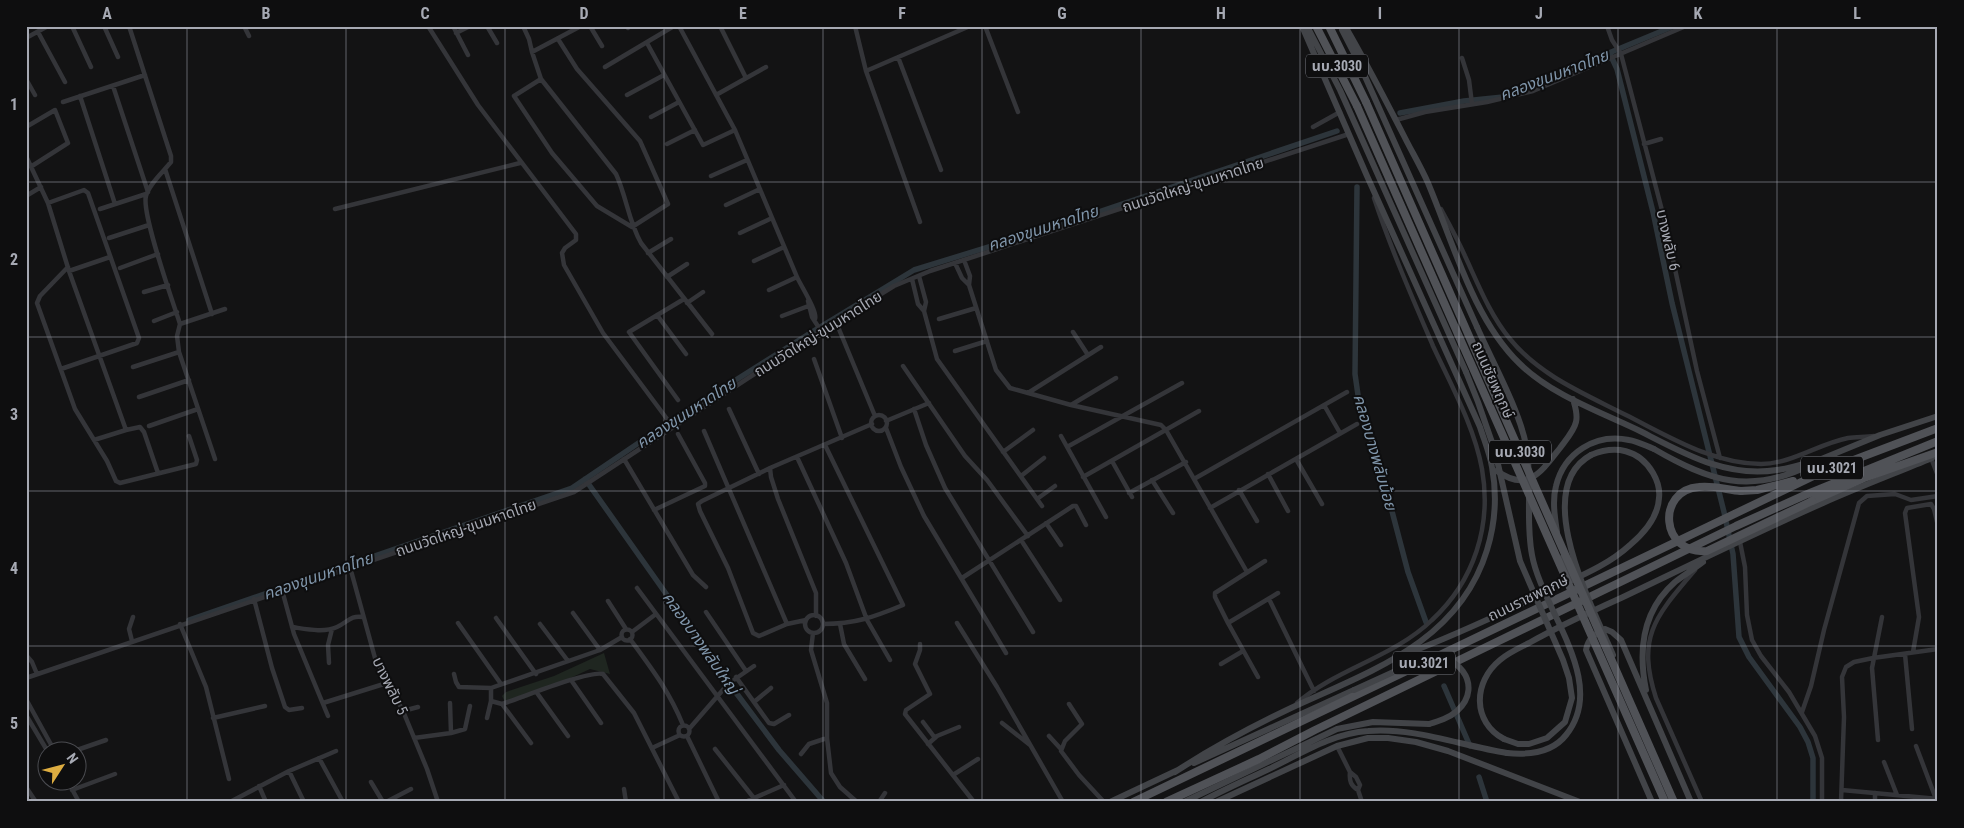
<svg xmlns="http://www.w3.org/2000/svg" width="1964" height="828" font-family="'Roboto Condensed','Noto Sans Thai',sans-serif">
<rect width="100%" height="100%" fill="#131314"/>
<path fill="#1f2620" d="M604,653l6,21 -20,-5 -61,28 -23,7 -4,-8 4,-4 48,-16z"/>
<g fill="none" stroke-linecap="round" stroke-linejoin="round">
<path stroke="#2d353b" stroke-width="5.5" d="M1610,54l7,15 36,143 19,91 52,209 9,42 6,83 10,20 51,70 8,15 5,16v44
M1400,113l64,-12 39,-4 171,-71
M1357,187l-2,187 4,28 24,75 25,95 18,50
M585,479l149,211 45,60 45,52
M189,620l383,-132 102,-69 138,-87 102,-62 155,-48 268,-91
M1444,686l26,60
M1479,777l8,25"/>
<path stroke="#343539" stroke-width="4.5" d="M72,26l19,41
M104,26l14,31
M129,26l42,130v6c-8,10 -22,22 -25,34 -5,17 27,106 34,128l-3,12 2,16 36,107
M244,26l5,10
M428,26l50,79 98,129v6l-11,8 -3,5 2,12 39,68 70,94
M453,26l15,29
M487,26l10,17
M523,26l6,13 3,13 9,27 75,95c11,24 12,46 25,69l71,91
M590,26l12,20
M627,26l1,2
M679,26l56,104 62,147c4,9 21,35 18,42
M720,26l26,52
M855,26l11,45 54,151
M985,26l33,86
M1607,26l5,14 9,14 43,164 33,153 23,87
M38,32l27,50
M456,33l14,-7
M26,38l22,-12
M647,43l56,102 32,-15
M532,52l49,-26
M898,57l43,113
M1462,58l7,22 3,24
M605,67l69,-41
M866,71l104,-45
M26,79l9,16
M541,79l-27,17 38,57 45,53 35,21 36,-23 -28,-63 -63,-72 -19,-30
M113,86l35,106
M627,95l37,-20
M716,95l50,-28
M80,96l35,108
M63,102l82,-27
M651,117l28,-15
M1396,120l29,-8 62,-10 46,-11 153,-65
M26,127l29,-17 13,33 -36,23
M1313,127l27,-15
M667,144l28,-14
M1644,144l17,-5
M26,156l22,47 21,68 57,159
M165,169l47,145
M711,176l36,-16
M26,196l15,-9
M48,203l36,-13 4,3 51,145 -2,5 -76,26
M726,205l34,-16
M100,209l46,-15
M335,209l185,-46
M1441,209c8,15 17,31 24,47 13,28 25,59 45,83 30,37 75,55 116,76 42,21 87,49 135,49 30,0 57,-20 87,-26 8,-1 17,-1 26,-2
M740,233l32,-15
M109,238l40,-13
M648,253l23,-14
M964,260l6,16 -1,9 27,85 14,18 61,17 90,20 5,5 81,142
M754,261l30,-14
M955,263l7,15 7,7
M68,267l-28,29 -3,7 38,106 32,52 9,20 4,2 76,-19 1,-4 -8,-24
M120,268l38,-14
M69,271l41,-14
M919,276l7,26 -2,9 13,48 105,147
M667,277l20,-13
M912,279l6,25 6,7
M769,290l28,-13
M144,292l24,-7
M808,301l4,16 9,14
M687,303l16,-11
M657,315l29,39
M782,316l29,-11
M939,319l37,-11
M154,321l23,-9
M836,322l39,94
M180,324l45,-15
M1073,332l15,23
M955,351l32,-10
M814,359l28,79
M903,366l62,90 22,24 41,56
M133,367l46,-15
M1028,393l73,-46
M139,397l50,-17
M678,400l-49,-68 55,-33
M1071,405l45,-27
M1324,405l16,28
M729,409l30,65
M914,409l12,36 19,43 88,144
M871 423a8 8 0 1 1 16 0a8 8 0 1 1-16 0Z
M886,421l43,-18
M149,426l49,-17
M886,428l15,39 23,49 82,137
M704,431l83,193
M1061,436l45,81
M94,440l32,-10 14,-3 4,5 14,41
M1067,447l115,-64
M1003,452l30,-22
M797,457l49,106 21,57 23,40
M1931,458l7,18
M624,459l69,116 13,12
M1296,459l26,45
M1112,461l20,36
M770,468l1,9 7,22 38,94v23
M1268,474l20,37
M1021,476l23,-18
M1083,477l116,-66
M1194,479l153,-87
M1152,480l21,33
M1239,490l18,31
M1129,493l57,-31
M1037,499l18,-13
M1210,508l147,-84
M654,510l51,-24v-3l-27,-49
M1046,523l15,22
M1021,540l39,60
M1740,542l5,25 2,48 5,25 9,16 28,36 26,44 7,22v44
M350,567l25,91 28,53 24,58 11,33
M1695,570c-39,46 -59,66 -39,128l46,104
M962,578l111,-72h3l10,19
M637,588l159,214
M282,590l12,44 34,82
M254,599l18,69 13,39 4,3 13,-2
M1269,599l45,92
M608,601l18,28
M706,612l40,59
M573,613l27,37
M805 624a9 9 0 1 1 18 0a9 9 0 1 1-18 0Z
M496,618l40,56
M806,620l-19,4 -28,12 -6,-3 -25,-65 -28,-57 -2,-7 4,-3 68,-33 102,-44
M458,623l43,61
M957,623l40,64 66,115
M1228,623l50,-30
M180,624l26,63 23,92
M540,624l28,37
M823,624c32,0 51,-7 80,-19l-78,-160
M840,624l4,20 21,35
M292,627c14,2 32,6 45,0 11,-5 13,-12 26,-10
M621.5 635a5.5 5.5 0 1 1 11 0a5.5 5.5 0 1 1-11 0Z
M632,632l24,-18
M813,633l-2,17 16,53v35l4,35 9,14 17,15
M630,639c22,30 39,52 53,86
M132,641l-3,-12 4,-12
M920,644v6l-5,14 15,30 -24,16 -1,4 69,88
M1913,652l6,-35 -14,-104 2,-5 24,-4 3,5 4,17
M1905,654l7,75
M26,655l6,7 5,12
M329,663l-1,-18 4,-16
M1221,664l22,-13
M454,674l2,8 3,5 32,1
M736,677l33,46 5,1 15,-9
M1258,677l-30,-54 -13,-26v-4l50,-32
M26,678l548,-186 234,-153 86,-53 36,-15 419,-137
M571,680l30,43
M537,693l31,43
M26,699l28,51
M491,701l11,3c19,-6 87,-34 101,-30l31,39 45,89
M754,702l17,-14
M323,703l64,-20
M450,703l1,30
M1297,703c39,-34 97,-46 135,-83 42,-39 60,-94 50,-151 -8,-43 -31,-84 -49,-123 -21,-49 -42,-97 -59,-148
M502,704l29,39
M1069,704l13,20 -17,17 -4,10 18,24 25,27
M403,711l15,-4
M1802,712l9,-26 13,-56 35,-127 8,-7 28,-2 16,6 27,-4
M26,715l22,37
M213,718l52,-12
M487,718l4,-17v-13l109,-38 22,-13
M923,722l12,16
M1002,723l28,22
M678.5 731a5.5 5.5 0 1 1 11 0a5.5 5.5 0 1 1-11 0Z
M689,729l39,-45 26,-18
M687,736l32,66
M1049,736l11,12
M414,738l37,-5 14,-4 5,-23
M1878,740l-6,-72 10,-51
M928,744l9,-8 22,-9
M1337,746l13,26 6,5 4,8 -2,5 4,12
M1916,746l20,53
M652,748l28,-13
M715,749l42,53
M77,750l29,-10
M801,754l8,-10 18,-6
M319,758l24,44
M1884,762l13,33
M289,771l15,31
M1350,772c-1,9 1,14 8,18
M953,775l25,-16
M67,780l12,22
M371,782l12,20
M259,786l7,16
M26,787l10,15
M624,789l2,13
M72,790l43,-16
M1842,790l96,9
M230,802l59,-31 47,-20
M386,802l25,-13
M745,802l39,-17
M879,802l6,-9
M1841,802l3,-85 -2,-40 4,-10 8,-5 19,-4 65,-9
M1875,802v-9"/>
<path stroke="#424448" stroke-width="6" d="M1307,26l33,64 126,282
M1345,26c21,36 40,73 59,110 8,16 17,31 24,47 25,59 45,136 92,181 33,32 81,48 122,68 43,22 85,46 135,38 15,-2 30,-7 44,-11
M1342,30l17,33 118,264
M1654,449c55,32 96,46 156,16
M1819,460l61,-25 58,-19
M1497,471c31,22 44,1 63,-23 5,-7 14,-17 16,-26 2,-8 -1,-16 -3,-23
M1408,653c49,-18 96,-41 143,-63 27,-13 56,-24 79,-45 13,-11 28,-28 29,-47 1,-8 -2,-18 -6,-25 -14,-24 -38,-28 -62,-18
M1646,690c-8,-40 -3,-80 29,-108 9,-7 19,-13 28,-20
M1504,739c-32,-17 -31,-57 -4,-79 8,-7 19,-12 29,-17 30,-17 61,-31 92,-45 67,-32 134,-65 202,-95 36,-16 73,-30 109,-45
M1194,763l160,-73
M1175,772c37,-24 76,-45 116,-64 80,-37 168,-66 196,-158 8,-26 10,-56 5,-83 -2,-13 -8,-27 -12,-40l-113,-251 -65,-150
M1110,802l68,-32
M1184,802l153,-73 36,-7 56,2
M1201,802c22,-12 45,-22 68,-33 31,-15 64,-36 99,-38 46,-4 94,15 139,22
M1216,802l121,-56 31,-8h20l28,4 32,9 132,51
M1652,802l-66,-152c2,-12 9,-16 19,-21l7,3 9,8 70,162"/>
<path stroke="#505257" stroke-width="8" d="M1316,26l41,80
M1329,26l37,76
M1741,491l16,-1 36,-9
M1812,501l52,-23 74,-26
M1133,802l689,-330 116,-44
M1166,802l93,-43 56,-29 421,-204 69,-31 133,-54"/>
<path stroke="#424448" stroke-width="6" d="M1477,327c15,34 42,82 49,118 7,37 -1,74 6,110 10,55 77,127 34,180 -14,18 -39,20 -59,18
M1466,372l12,30 17,49 25,110 43,99 6,18 3,20 -7,24 -18,16 -18,6h-11l-14,-5
M1591,455c-62,34 3,155 22,200
M1557,532c-2,-14 -5,-31 -1,-46 8,-33 39,-53 73,-46 8,1 17,6 25,9
M1563,557l6,21
M1354,690l68,-31c33,-11 64,26 35,52 -8,7 -18,10 -28,13"/>
<path stroke="#505257" stroke-width="8" d="M1366,102l308,700
M1357,106l308,696
M1741,491c-13,-1 -29,-6 -42,-4 -43,3 -39,68 8,64l105,-50"/>
</g>
<path fill="none" stroke="#a6a9b3" stroke-width="1" stroke-opacity="0.55" d="M187,26v776M346,26v776M505,26v776M664,26v776M823,26v776M982,26v776M1141,26v776M1300,26v776M1459,26v776M1618,26v776M1777,26v776M26,182h1912M26,337h1912M26,491h1912M26,646h1912"/>
<g text-anchor="middle" dominant-baseline="central" stroke-width="4" stroke-linejoin="round" paint-order="stroke">
<g fill="#0e0e0f" stroke="#787a82" stroke-width="1">
<rect x="1306" y="54.5" width="62" height="23" rx="4"/>
<rect x="1489" y="440.5" width="62" height="23" rx="4"/>
<rect x="1801" y="456.5" width="62" height="23" rx="4"/>
<rect x="1393" y="651.5" width="62" height="23" rx="4"/>
</g>
<g font-size="14" font-weight="bold" fill="#a6a9b3">
<text x="1337" y="66">นบ.3030</text>
<text x="1520" y="452">นบ.3030</text>
<text x="1832" y="468">นบ.3021</text>
<text x="1424" y="663">นบ.3021</text>
</g>
<g font-size="15" fill="#a6a9b3" stroke="#0e0e0f">
<text transform="translate(1193 185) rotate(-18)">ถนนวัดใหญ่-ขุนมหาดไทย</text>
<text transform="translate(1668 240) rotate(77)">บางพลับ 6</text>
<text transform="translate(818 334) rotate(-32)">ถนนวัดใหญ่-ขุนมหาดไทย</text>
<text transform="translate(1493 380) rotate(66)">ถนนชัยพฤกษ์</text>
<text transform="translate(466 528) rotate(-19)">ถนนวัดใหญ่-ขุนมหาดไทย</text>
<text transform="translate(1528 598) rotate(-26)">ถนนราชพฤกษ์</text>
<text transform="translate(390 686) rotate(64)">บางพลับ 5</text>
</g>
<g font-size="16" font-style="italic" fill="#8096ab" stroke="#0e0e0f">
<text transform="translate(1554 75) rotate(-21)">คลองขุนมหาดไทย</text>
<text transform="translate(1043 228) rotate(-18)">คลองขุนมหาดไทย</text>
<text transform="translate(686 413) rotate(-33)">คลองขุนมหาดไทย</text>
<text transform="translate(1375 452) rotate(74)">คลองบางพลับน้อย</text>
<text transform="translate(318 576) rotate(-19)">คลองขุนมหาดไทย</text>
<text transform="translate(701 643) rotate(55)">คลองบางพลับใหญ่</text>
</g>
</g>
<rect width="1964" height="828" fill="none" stroke="#0e0e0f" stroke-width="55"/>
<g transform="translate(62 766) rotate(54)"><circle r="24" fill="#0e0e0f" stroke="#4b4c51"/>
<path d="M0-4L9 19L0 12L-9 19Z" fill="#ddad41"/>
<text y="-8" font-size="14" font-weight="bold" text-anchor="middle" fill="#a6a9b3">N</text>
</g>
<rect x="28" y="28" width="1908" height="772" fill="none" stroke="#a6a9b3" stroke-width="2"/>
<g font-size="16" text-anchor="middle" font-weight="bold" fill="#a6a9b3">
<text x="107" y="19">A</text>
<text x="266" y="19">B</text>
<text x="425" y="19">C</text>
<text x="584" y="19">D</text>
<text x="743" y="19">E</text>
<text x="902" y="19">F</text>
<text x="1062" y="19">G</text>
<text x="1221" y="19">H</text>
<text x="1380" y="19">I</text>
<text x="1539" y="19">J</text>
<text x="1698" y="19">K</text>
<text x="1857" y="19">L</text>
<text x="14" y="110">1</text>
<text x="14" y="265">2</text>
<text x="14" y="420">3</text>
<text x="14" y="574">4</text>
<text x="14" y="729">5</text>
</g>
</svg>
